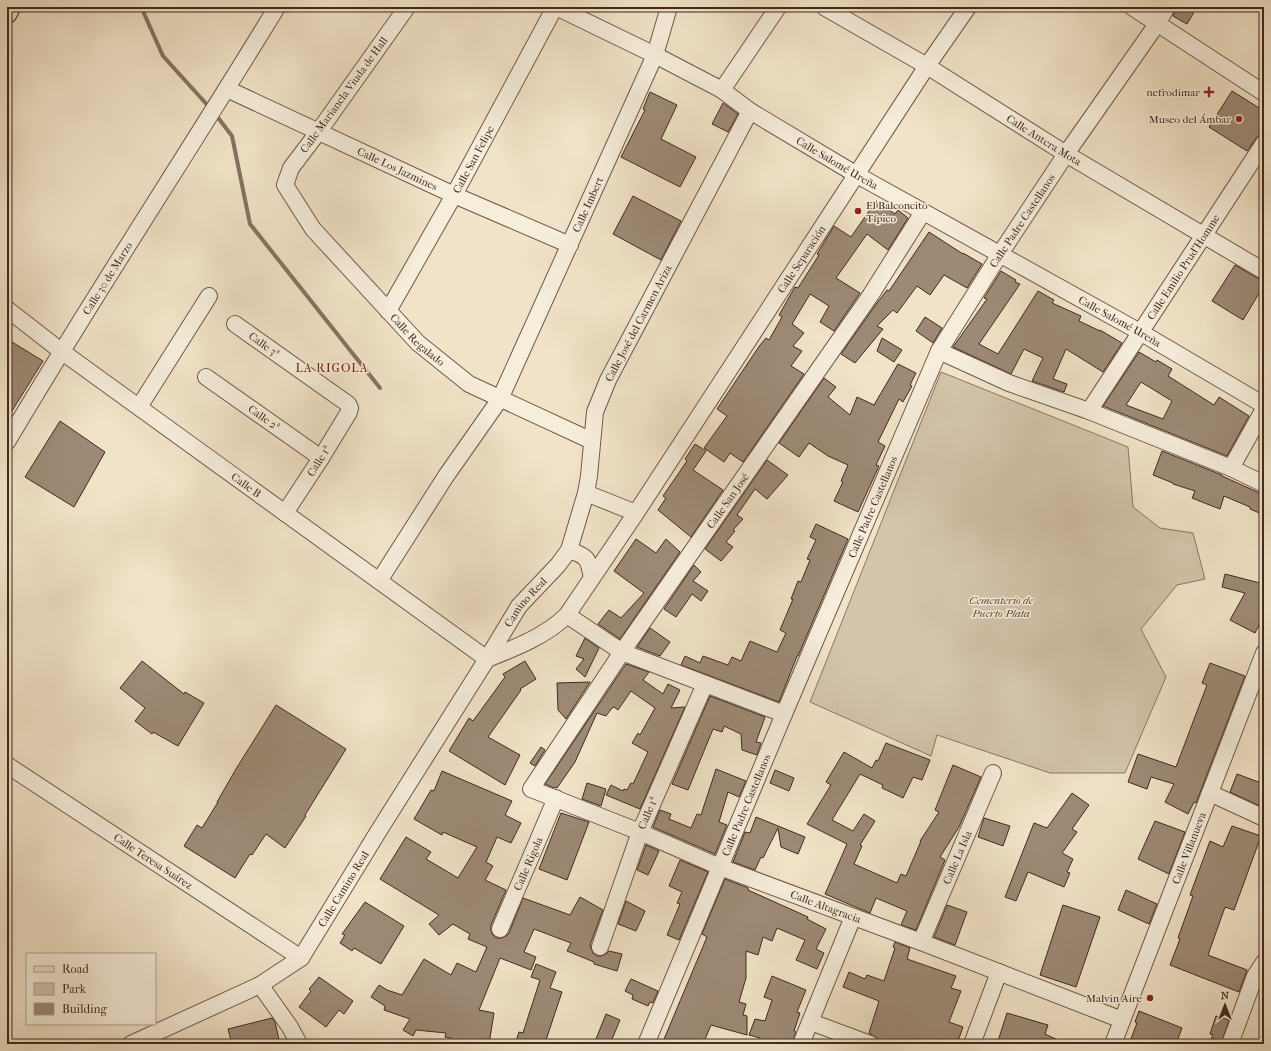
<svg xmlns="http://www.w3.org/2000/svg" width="1271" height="1051" font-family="'IM FELL French Canon',serif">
<rect width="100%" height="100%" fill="#f1e3c8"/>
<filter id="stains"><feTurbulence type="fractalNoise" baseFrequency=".005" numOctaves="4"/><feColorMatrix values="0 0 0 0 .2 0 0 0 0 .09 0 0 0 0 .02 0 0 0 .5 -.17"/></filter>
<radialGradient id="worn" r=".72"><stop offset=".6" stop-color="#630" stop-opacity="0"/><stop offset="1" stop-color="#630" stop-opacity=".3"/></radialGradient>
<path fill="#d3c4ab" stroke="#8a7764" d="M941,372l187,75 5,60 27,21 33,5 12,46 -28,6 -36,44 25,48 -41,96h-75l-113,-38 -6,21 -121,-54z"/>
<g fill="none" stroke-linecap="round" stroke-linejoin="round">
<path stroke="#877361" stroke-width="4" d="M142,7v2l21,47 47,52
M216,115l16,21 18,88 130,164"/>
</g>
<path fill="#9d8a76" stroke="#412a1d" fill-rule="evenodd" d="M1176,7h21l-10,17 -14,-8z
M1232,91l32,20v18l-3,5 -5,4 -9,13 -38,-24z
M650,92l27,13 -16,34 35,18 -16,30 -59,-30 24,-47 -2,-1z
M723,103l15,11 -10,18 -16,-8z
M633,196l48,25 -20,39 -48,-26z
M876,201l19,13 3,-4 10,8 -20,32 -21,-16 -31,44 24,15 -26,38 -14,-9 9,-16 -19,-12 -18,30 12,9 -11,13 9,5 -11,15 13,8 -61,88 -13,-9 -6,9 -20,-14 23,-32 -10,-7 43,-64 6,-7 3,2 13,-23 -3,-2 16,-28 3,1 21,-33 -2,-1 17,-28 17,11z
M929,232l34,22v-1l19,11 -15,24 -23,-13 -14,20 -13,-9 -20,27 -4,-3 -16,16 6,3 -28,34 -14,-9 36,-51 10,-13 2,1z
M1235,265l29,17v3l-21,35 -31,-19z
M1001,271l15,9 -1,2 5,2 -41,60 19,10 40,-63 16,9 -2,3 29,13 -2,5 21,10v-1l22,13 -19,29 -37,-23 -13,30 14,5 -3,8 -32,-11 11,-23 -19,-9 -13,25 -58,-27 34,-48 -3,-1z
M925,317l17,11 -9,15 -17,-12z
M882,338l20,12 -8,12 -17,-11z
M7,339l36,22 -36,58z
M1139,352l17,10 1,-2 15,9 -4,7 46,29 5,-8 30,19 -22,40 -124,-50zM1141,382l31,19 -9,18 -37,-14z
M898,364l18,9 -6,12 2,1 -9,16 -4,-3 -21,43 7,4 -9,19 3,1 -21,46 -24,-11 9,-19 -2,-1 7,-16 -20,-9 -19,-13 -10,14 -20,-14 45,-65 12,9 -8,10 22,18 7,-18 17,8z
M60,421l45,31 -31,55 -49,-30z
M695,444l11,7 -13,19 30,20 -32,47 -33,-27 8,-12 -3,-2 24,-35 -2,-2z
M1162,451l60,24v1l42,19v20l-14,-6v-2l-26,-11 -4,13 -13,-5 -15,-6 3,-7 -22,-7v-1l-20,-8z
M767,460l21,15 -21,24 -12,-10 -18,26 6,4 -10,11 2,1 -9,11 7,5 -12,14 -16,-12z
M816,524l32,15 -50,117h-1l-18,46 -98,-37 4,-9 15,7 3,-7 25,9 4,-8 9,4 9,-20 27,11 9,-19 -6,-3 13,-31h-2l7,-18 3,1 9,-22 -3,-1 9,-19 -6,-3z
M636,539l20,14 10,-14 14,13 -60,87 -22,-15 11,-14 12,8 23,-25 -30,-22z
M694,565l7,7 -8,9 15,10 -7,10 -9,-7 -16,23 -12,-8z
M1225,574l39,10v31l-9,18 -25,-13 15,-27 -23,-6z
M650,628l20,14 -10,14 -23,-9z
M585,638l14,10 -14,29 -9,-8 8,-10 -8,-3z
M142,661l42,33 1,-2 19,11 -26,43 -25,-14 -1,2 -17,-13 10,-13 -25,-20z
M525,661l11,18 -16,10 1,1 -33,47 32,18 -15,30 -56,-34 20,-33 4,3 32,-44 -2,-3z
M1210,663l35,13 -49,127 -2,-1 -6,12 -23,-12 9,-18 -23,-7 -4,12 -19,-7 10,-28 38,13 31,-82 -5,-2z
M626,664l23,8 -6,8 20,14 5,-10 12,6 -9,18 14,-1 -45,102 -34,-14 5,-10 12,6 1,-2 3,1 4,-7 2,1 15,-32 -16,-9 6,-10 2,2 15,-27 -24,-17 -13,19 -4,-3 -2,1 -6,8 -9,-3 -22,49 -18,26 -2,-1 -1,1 -9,-4z
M590,682l-24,37 -8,-9 -1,-27z
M710,696l55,21 -9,25 5,1 -4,12 -15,-5 -1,-16 -17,-8 -2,6 -9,-3 -25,61 -16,-6z
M276,705l70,44 -41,66 1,1 -21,32 -19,-14 -14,21 -2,-1 -15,24 -51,-32 13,-21 5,3 16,-26h-1l19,-33z
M886,743l44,17 -8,20 -9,-3 -10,21 -21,-10 1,-3 -23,-11 -28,46 21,11 11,-17 11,7 -15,24 2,1 -8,18 43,19 4,-9 5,2 15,-35h-1l19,-29 -4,-2 18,-45 28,12 -22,50 -19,30 5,3 -29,70 -15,-5 6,-14 -31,-13 -6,15 -45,-19 22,-50 -40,-20 24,-39 -5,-3 18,-30 28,16 4,-8 2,1z
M541,747l4,3 -10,16 -5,-3z
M716,769l30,12 -7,16 -11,-5 -9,30 8,3 -12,29 -62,-27 7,-17 11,4 -2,5 22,9 6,-14 4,1z
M775,770l19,8 -5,13 -19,-8z
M442,771l70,30 -7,14 16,8 -10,20 -14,-6 -11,25 7,4 -8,14 21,10 -15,35v6l2,4 3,3h5l5,-2 3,-3 14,-35 47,17 10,-18 23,13 -13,35 3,8 4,3h4l5,-2 3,-3 13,3 -5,17 -23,-7v-2l-27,-11 4,-8 -37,-14 -10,23 12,5 -5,13 -31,-12 -21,52 15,3 -5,31h-41l3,-6 -6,-1 1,-4 -30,-3 -3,6 -10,-6 7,-11 -26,-9 1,-4 -14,-9 8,-12 8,5 15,5 22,-36 27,16 6,-12 19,9 11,-25 -19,-8 2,-5 -17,-10 -14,11 -10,-11 10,-9 -59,-36 26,-42 25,15 -5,7 32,19 19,-31 -34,-15 -1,3 -28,-16 17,-29 3,1z
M1237,774l27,10v24l-34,-16z
M587,783l19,6 -5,17 -19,-7z
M1072,793l17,12 -17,24 5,3 -15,21 11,6 -6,13 3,1 -6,14 -36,-15 -12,29 -11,-4 29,-74 13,5z
M561,813l28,9 -22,58 -28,-11z
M756,817l49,20 -7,17 -17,-7 -3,-19 -15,30 -2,-1 -6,13 -22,-8 12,-30 5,1z
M984,818l26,8 -7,20 -25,-9z
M1155,821l30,11 -16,42 -31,-15z
M1232,826l29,10 -27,74 -9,-3 -17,48 39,15 -8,22 -69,-27 10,-26 -2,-1 15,-42 -3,-1 20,-54 13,6z
M646,845l13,6 -11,24 -11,-5z
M680,860l28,12 -29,68 -12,-5 13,-31 -3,-1 5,-11 -13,-6z
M725,879l23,9v2l60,27 -1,2 19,10 -10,20 8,4 -7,16 -21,-9 9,-20 -28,-12 -5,13 -9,-4 -5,18 -12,-4v27l-7,24 7,2 -3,11 4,1v19l-36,-10 -8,19h-41l45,-107 -5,-3z
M1126,890l31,14 -8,20 -31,-14z
M626,901l19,10 -9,20 -18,-7z
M365,902l39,24 -23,38 -27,-16 -2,3 -12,-8 5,-8 -3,-1z
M947,905l20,7 -12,33 -21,-8z
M1063,905l37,12 -24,70 -36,-12z
M895,942l15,6 -3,11 49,17 -5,12 10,3 -12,31 14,5 -6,17h-78l-2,-6 -8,-5 10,-32 -36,-14 6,-15 16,7 2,-4 17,6 11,-33 -2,-1z
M536,964l20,8 -6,16 12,4 -16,48 4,2v2h-35l4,-12 4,1 17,-53 -9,-3z
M772,976l34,14 -9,22 3,1 -6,18 2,1 -4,12h-35l3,-6 -11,-3 6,-16 10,2 7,-21 -8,-3z
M319,977l34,24 -9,13 -5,-4 -13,17 -27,-20 12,-16 -2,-2z
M631,979l27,12 -5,12 -3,-1 -2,4 -16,-7 1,-4 -8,-4z
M1139,1011l43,17 -6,16h-47l8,-21 -2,-1z
M1007,1013l41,12 -3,9 21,10h-69z
M606,1014l14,6 -10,24h-16z
M1216,1016l13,4 -8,24h-12l4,-9 -3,-1z
M272,1018l3,4 5,22h-48l-4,-15z
M813,1039l12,4v1h-14z"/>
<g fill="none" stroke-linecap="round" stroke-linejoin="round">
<defs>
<g id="minor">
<path id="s1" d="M407,7l-88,124 -28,37 -6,17 28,44 105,114 51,41 123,57"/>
<path id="s2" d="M556,7l99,48 67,35 28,21 107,64 283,157 124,73"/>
<path id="s3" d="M824,7l103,59 139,88 198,117"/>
<path d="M1132,7l132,86"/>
<path id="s4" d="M227,89l227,106 116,50"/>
<path d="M722,90l56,-83"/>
<path id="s5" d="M923,212l-53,84 -248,356 -91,137 109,43 80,35 201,75 201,78"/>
<path id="s6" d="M7,309l54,42 426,308"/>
<path id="s7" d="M388,311l66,-116 101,-188"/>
<path d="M235,324l113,80 2,4 -1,4 -28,46 -36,55"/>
<path d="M939,351l70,32 80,28 142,57 33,16"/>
<path d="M206,377l115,81"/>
<path d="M139,407l70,-111"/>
<path id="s8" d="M1089,411l175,-268"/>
<path id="s9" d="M7,442c87,-147 181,-289 270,-435"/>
<path d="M1231,468l33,-59"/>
<path d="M586,493l50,20"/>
<path d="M569,550c20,7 19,9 23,28"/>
<path id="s10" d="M379,581l67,-105 54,-77 155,-344 14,-48"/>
<path d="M567,615l55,37 162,62"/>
<path id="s11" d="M487,659c28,-11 59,-23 80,-44l69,-102 291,-447 41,-59"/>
<path id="s12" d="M7,765l294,193"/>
<path d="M1210,793l54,25"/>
<path id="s13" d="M500,929l56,-131"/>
<path id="s14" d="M921,942l72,-169"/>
<path d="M600,947l40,-115 65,-148"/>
<path d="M260,985l30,42 9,17"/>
<path d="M811,1022l59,22"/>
<path id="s15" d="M131,1044l129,-59 41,-27 77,-126 109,-173 32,-53 39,-41 11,-15 17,-57 3,-17 6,-64 13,-32 142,-269"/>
<path id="s16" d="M646,1044l138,-330 155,-363 61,-97 66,-100 91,-130 10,-17"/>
<path d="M801,1044l52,-127"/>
<path d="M972,1044l27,-72"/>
<path id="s17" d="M1113,1044l151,-391"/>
<path d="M1230,1044l25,-68 9,-14"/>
</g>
<path id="major" d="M7,13l3,-6"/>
</defs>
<use href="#minor" stroke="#6d5848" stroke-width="18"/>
<use href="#major" stroke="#412a1d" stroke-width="22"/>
<use href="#minor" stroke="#f6eddb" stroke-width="16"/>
<use href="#major" stroke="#f1e3c8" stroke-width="20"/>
</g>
<g fill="#8f2418" stroke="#f6eddb" stroke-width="1.5">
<path d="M1207 86h4v4h4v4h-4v4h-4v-4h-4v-4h4z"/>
<circle cx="1239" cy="119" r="4"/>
<circle cx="858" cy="211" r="4"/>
<circle cx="1150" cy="998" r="4"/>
</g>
<g text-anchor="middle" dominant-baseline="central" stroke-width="3" stroke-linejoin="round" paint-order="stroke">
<g font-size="11" fill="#412a1d" stroke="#f6eddb" text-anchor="end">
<text x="1200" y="92">nefrodimar</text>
<text x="1231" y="119">Museo del Ámbar</text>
<text x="866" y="205" text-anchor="start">El Balconcito<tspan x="866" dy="13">Típico</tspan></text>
<text x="1142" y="998">Malvin Aire</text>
</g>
<g font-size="11" fill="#412a1d" stroke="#f6eddb">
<text transform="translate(344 95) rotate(-54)">Calle Marianela Viuda de Hall</text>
<text stroke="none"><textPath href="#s3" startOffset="257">Calle Antera Mota</textPath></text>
<text stroke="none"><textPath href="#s7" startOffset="174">Calle San Felipe</textPath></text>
<text stroke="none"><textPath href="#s2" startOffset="322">Calle Salomé Ureña</textPath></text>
<text stroke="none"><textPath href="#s4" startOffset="188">Calle Los Jazmines</textPath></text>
<text stroke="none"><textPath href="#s10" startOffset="432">Calle Imbert</textPath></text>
<text stroke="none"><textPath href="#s16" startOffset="907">Calle Padre Castellanos</textPath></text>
<text stroke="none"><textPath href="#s11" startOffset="518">Calle Separación</textPath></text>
<text stroke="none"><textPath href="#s8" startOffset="172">Calle Emilio Prud'Homme</textPath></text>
<text stroke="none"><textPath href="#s9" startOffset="192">Calle 30 de Marzo</textPath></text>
<text stroke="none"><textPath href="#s2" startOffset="646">Calle Salomé Ureña</textPath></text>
<text stroke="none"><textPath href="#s15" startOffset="920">Calle José del Carmen Ariza</textPath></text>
<text stroke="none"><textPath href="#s1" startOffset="421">Calle Regalado</textPath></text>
<text transform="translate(264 345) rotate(35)">Calle 3ª</text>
<text transform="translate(264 418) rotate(35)">Calle 2ª</text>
<text transform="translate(319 461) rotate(-58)">Calle 1ª</text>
<text stroke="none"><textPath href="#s6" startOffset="297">Calle B</textPath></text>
<text transform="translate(728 501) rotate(-55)">Calle San José</text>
<text stroke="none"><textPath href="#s16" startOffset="583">Calle Padre Castellanos</textPath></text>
<text stroke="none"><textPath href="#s15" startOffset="612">Camino Real</textPath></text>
<text stroke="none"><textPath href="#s16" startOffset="259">Calle Padre Castellanos</textPath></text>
<text transform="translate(648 813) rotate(-67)">Calle 1ª</text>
<text stroke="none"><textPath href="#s17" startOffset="210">Calle Villanueva</textPath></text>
<text stroke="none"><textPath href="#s14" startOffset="92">Calle La Isla</textPath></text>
<text stroke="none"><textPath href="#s12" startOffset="175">Calle Teresa Suárez</textPath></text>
<text stroke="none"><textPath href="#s13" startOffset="71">Calle Rigola</textPath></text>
<text stroke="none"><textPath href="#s15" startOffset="272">Calle Camino Real</textPath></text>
<text stroke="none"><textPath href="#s5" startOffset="1015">Calle Altagracia</textPath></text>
</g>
<g font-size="11" font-style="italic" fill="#5e4939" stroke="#f6eddb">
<text x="1001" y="600">Cementerio de<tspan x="1001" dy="13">Puerto Plata</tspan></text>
</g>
<g font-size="12" letter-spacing="1" fill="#7a1f14" stroke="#f6eddb">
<text x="332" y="368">LA RIGOLA</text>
</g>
</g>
<rect width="1271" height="1051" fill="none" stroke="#f1e3c8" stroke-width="24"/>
<rect x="8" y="8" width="1255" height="1035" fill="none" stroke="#412a1d" stroke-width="2"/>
<rect x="12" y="12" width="1247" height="1027" fill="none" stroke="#412a1d"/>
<rect x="26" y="953" width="130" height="72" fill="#f6eddb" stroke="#ae9f8f"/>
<rect x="34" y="966" width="20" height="6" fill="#f1e3c8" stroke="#ae9f8f"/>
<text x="62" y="973" font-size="12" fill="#412a1d">Road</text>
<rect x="34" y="983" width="20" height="12" fill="#d3c4ab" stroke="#ae9f8f"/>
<text x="62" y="993" font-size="12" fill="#412a1d">Park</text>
<rect x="34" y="1003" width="20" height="12" fill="#9d8a76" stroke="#ae9f8f"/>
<text x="62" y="1013" font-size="12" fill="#412a1d">Building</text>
<g transform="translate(1225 1005)" stroke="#f6eddb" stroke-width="3" paint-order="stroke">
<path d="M0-3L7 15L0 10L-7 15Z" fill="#412a1d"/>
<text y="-6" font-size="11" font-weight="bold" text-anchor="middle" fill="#412a1d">N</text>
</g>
<rect width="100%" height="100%" filter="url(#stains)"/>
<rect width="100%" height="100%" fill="url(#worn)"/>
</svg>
